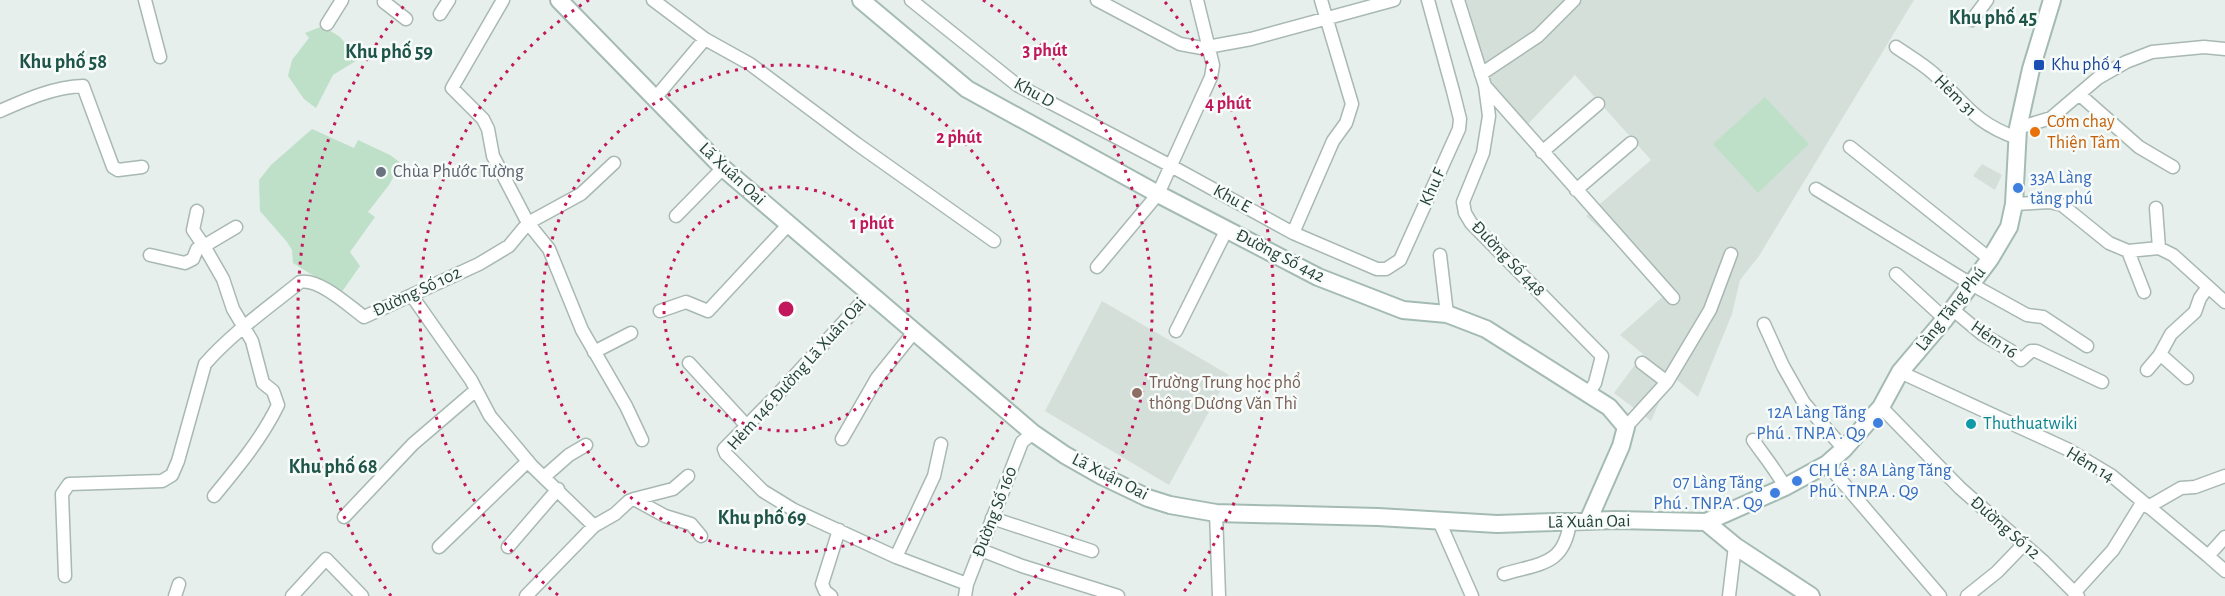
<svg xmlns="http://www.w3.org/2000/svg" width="2225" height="596" font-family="'Alegreya Sans',sans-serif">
<rect width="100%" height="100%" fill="#e6efeb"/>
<path fill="#d4dfda" d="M1466,0h448l-155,256 -19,24 -8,34 -34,83 -27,-22 -20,46 -37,-28 29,-39 -23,-19 49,-44 -83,-75 65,-56 -76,-85 -48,50 -35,-39z
M1982,164l20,11 -7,15 -22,-14z
M1102,301l127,74 -60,110 -124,-74z"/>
<path fill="#bfe0c8" d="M323,26l17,11 19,22 -26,16 -17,33 -12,-9 -16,-23 4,-16 17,-22 -4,-5z
M1765,97l44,47 -51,49 -45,-49z
M312,129l42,19 4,-8 32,15 11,8 -12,22 -21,27 7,5 -25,35 10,14 -19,27 -48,-30 -1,-13 -5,-8 -27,-31 -1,-31 12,-15z"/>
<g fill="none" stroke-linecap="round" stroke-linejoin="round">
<defs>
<path id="street" d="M145,0l15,57
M385,0l-1,2 22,17
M653,0l52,39 45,25 107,80 137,97
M911,0l106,85 154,81 122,67 84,36h9l14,-9 59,-131 1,-10 -7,-28 -25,-91
M1097,0l83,44 22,4 49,-9 143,-39
M1458,0l27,86 4,30 -6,37 -20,49 2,11 6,10 131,133 -7,27 -7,11
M440,14l9,-14
M1972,20l15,-20
M327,24l15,-24
M1896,47c13,9 27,17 38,27 32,30 39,48 83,64
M1481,74l57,-38 36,-36
M1485,86l188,212
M2080,95l59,52 34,20
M656,97l49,-58
M0,111c27,-12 54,-24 83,-25l30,81 5,3 24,-3
M2018,128l33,-10 47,-40 28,-16 26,-10 52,-5 21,2
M1850,147l140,112
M1542,152l56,-48
M614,163l-33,31 -53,29 21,26 33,81 44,76 16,34
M1816,189l155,95 56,31 16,2 44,29
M1576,190l55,-47
M2014,204l36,-2 12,3 47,38 19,8 31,-3 14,7 52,47
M2156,208l3,40
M676,216l47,-48
M1293,233l40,-92 13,-18 6,-19 -31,-104
M2128,251l16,41
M150,255l35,8 8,-4 4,-10 7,-3 -11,-16 4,-19
M1440,255l7,59
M1097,267l61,-73 53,-117 2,-12 -16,-65
M1896,274l49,45
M870,293l-92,101 -54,55 2,5 37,37 31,19 102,47 71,27
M412,296l59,84 19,36 42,50 62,60 -68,70
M1952,309l30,25 29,17 10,9 10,-9h5l66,31
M660,311l26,-9 22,9 80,-86
M1764,324l19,42 21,37 40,46
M1176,331l51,-102
M594,352l37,-19
M2160,354l27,24
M689,363l57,62
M2147,370l12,-14 12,-22 24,-22 5,-14 8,-11
M1900,372l167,77 45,27 96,80 17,-19
M1667,382l43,-72 21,-56
M1881,407l79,81 84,74 34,34
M1626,427l41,-45 -25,-19
M842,439l35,-61 37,-46
M1753,440c11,16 23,30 32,47
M1827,464l113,132
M544,477l25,-22 17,-10
M214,496c24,-29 48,-58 64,-91l-5,-14 -10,-8 -11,-42 -19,-32 -10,-30 -19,-33 32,-19
M634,499l39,-10 15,-13
M2148,507l33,-19 14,-1 30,-11
M1216,513l3,83
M344,517l69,-73 63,-54
M992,518l100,33
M1439,521l33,75
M594,526l21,-12 14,-13 5,-2 31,17 26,8 10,12
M439,547l89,-86
M508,547l50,-58
M981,550l41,16 96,30
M2208,556l17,15
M896,557l38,-81 7,-32
M1504,574c36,-11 60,-8 66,-52
M65,576l-3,-82 7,-10 93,-3 10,-6 6,-14 27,-97c27,-31 63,-56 95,-82 19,-4 49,24 64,35l115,-53 30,-18 19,-23 -35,-67 -5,-27 -5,-10 -31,-31 51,-88
M2074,593l39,-43 29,-47
M175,596l4,-12
M292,596l34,-37 36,37
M831,596l-6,-5 -3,-7 17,-54
M965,596l2,-12 55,-142 11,-9
M1729,596l6,-50
M1967,596l30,-24 27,-28"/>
<path id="secondary" d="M559,0l164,168 310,265 32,22 37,21 46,22 22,7 46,8 162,4 119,7 118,-4 91,2 29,24 76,50
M861,0l106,89 191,105 160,83 85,33 44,4 39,15 123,78 17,20 -5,19 -33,75
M1706,522l79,-35 42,-23 17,-15 37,-42 19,-35 45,-53 45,-60 19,-32 5,-23 4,-76 13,-59 21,-69"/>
</defs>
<use href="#street" stroke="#a8b8b2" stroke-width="15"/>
<use href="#secondary" stroke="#a4bbb3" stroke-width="20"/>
<use href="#street" stroke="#fff" stroke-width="12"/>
<use href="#secondary" stroke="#fff" stroke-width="16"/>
</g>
<g fill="none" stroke="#c2185b" stroke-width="3" stroke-dasharray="3 6">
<circle cx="786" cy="309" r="122"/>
<circle cx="786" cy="309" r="244"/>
<path d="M558 595A366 366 0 0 1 589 0M983 0A366 366 0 0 1 1014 595"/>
<path d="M391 596A488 488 0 0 1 407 2M1165 2A488 488 0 0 1 1181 596"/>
</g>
<rect fill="#1a4fb4" stroke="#f7fbf9" stroke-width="2" x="2033" y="59" width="12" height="12" rx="3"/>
<circle fill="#e8710a" stroke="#f7fbf9" stroke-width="2" cx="2035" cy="132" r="6"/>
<circle fill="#6b7280" stroke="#f7fbf9" stroke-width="2" cx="381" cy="172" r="6"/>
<g fill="#3f7fe0" stroke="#f7fbf9" stroke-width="2">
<circle cx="2018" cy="188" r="6"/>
<circle cx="1878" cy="423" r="6"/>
<circle cx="1797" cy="481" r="6"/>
<circle cx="1775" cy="493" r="6"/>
</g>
<circle fill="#8d6e63" stroke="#f7fbf9" stroke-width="2" cx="1137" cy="393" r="6"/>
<circle fill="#0f9aa8" stroke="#f7fbf9" stroke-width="2" cx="1971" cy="424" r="6"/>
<g text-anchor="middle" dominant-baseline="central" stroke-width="5" stroke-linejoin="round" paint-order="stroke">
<g font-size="18" fill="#164399" stroke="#f7fbf9" text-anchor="start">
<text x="2051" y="65">Khu phố 4</text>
</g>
<g font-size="18" fill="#24423a" stroke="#f7fbf9">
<text transform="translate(1034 93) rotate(29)">Khu D</text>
<text transform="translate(1955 96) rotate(45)">Hẻm 31</text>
<text transform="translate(732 174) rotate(43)">Lã Xuân Oai</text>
<text transform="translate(1433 187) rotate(-66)">Khu F</text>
<text transform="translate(1232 199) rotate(29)">Khu E</text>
<text transform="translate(1280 256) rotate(27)">Đường Số 442</text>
<text transform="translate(1508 259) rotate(46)">Đường Số 448</text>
<text transform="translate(417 292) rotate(-25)">Đường Số 102</text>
<text transform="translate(1951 309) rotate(-52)">Làng Tăng Phú</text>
<text transform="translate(1994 340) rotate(35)">Hẻm 16</text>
<text transform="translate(797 374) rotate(-48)">Hẻm 146 Đường Lã Xuân Oai</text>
<text transform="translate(2090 465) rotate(31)">Hẻm 14</text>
<text transform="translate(1110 477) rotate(27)">Lã Xuân Oai</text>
<text transform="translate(995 512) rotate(-69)">Đường Số 160</text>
<text transform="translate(1589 522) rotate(-1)">Lã Xuân Oai</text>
<text transform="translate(2005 528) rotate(41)">Đường Số 12</text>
</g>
<g font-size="18" fill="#c56008" stroke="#f7fbf9" text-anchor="start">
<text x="2047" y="122">Cơm chay<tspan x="2047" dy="21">Thiện Tâm</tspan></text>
</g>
<g font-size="18" fill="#5b616d" stroke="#f7fbf9" text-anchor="start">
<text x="393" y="172">Chùa Phước Tường</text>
</g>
<g font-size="18" fill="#366cbe" stroke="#f7fbf9" text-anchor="start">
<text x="2030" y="178">33A Làng<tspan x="2030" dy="21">tăng phú</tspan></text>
<text x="1866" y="413" text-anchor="end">12A Làng Tăng<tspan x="1866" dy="21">Phú . TNP.A . Q9</tspan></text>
<text x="1809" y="471">CH Lẻ : 8A Làng Tăng<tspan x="1809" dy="21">Phú . TNP.A . Q9</tspan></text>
<text x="1763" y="483" text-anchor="end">07 Làng Tăng<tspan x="1763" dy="21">Phú . TNP.A . Q9</tspan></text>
</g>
<g font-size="18" fill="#785e54" stroke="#f7fbf9" text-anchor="start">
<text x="1149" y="383">Trường Trung học phổ<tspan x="1149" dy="21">thông Dương Văn Thì</tspan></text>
</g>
<g font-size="18" fill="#0d838f" stroke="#f7fbf9" text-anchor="start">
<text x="1983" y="424">Thuthuatwiki</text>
</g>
<g font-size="20" font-weight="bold" fill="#1f5548" stroke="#f7fbf9">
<text x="1993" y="18">Khu phố 45</text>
<text x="389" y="52">Khu phố 59</text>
<text x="63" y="62">Khu phố 58</text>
<text x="333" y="467">Khu phố 68</text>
<text x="762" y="518">Khu phố 69</text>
</g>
</g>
<circle cx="786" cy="309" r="9" fill="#c2185b" stroke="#f7fbf9" stroke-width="3"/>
<g font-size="18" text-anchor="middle" font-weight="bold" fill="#c2185b" stroke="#f7fbf9" stroke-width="5" stroke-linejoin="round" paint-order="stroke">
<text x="1045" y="56">3 phút</text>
<text x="1228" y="109">4 phút</text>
<text x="959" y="143">2 phút</text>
<text x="872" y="229">1 phút</text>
</g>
</svg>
